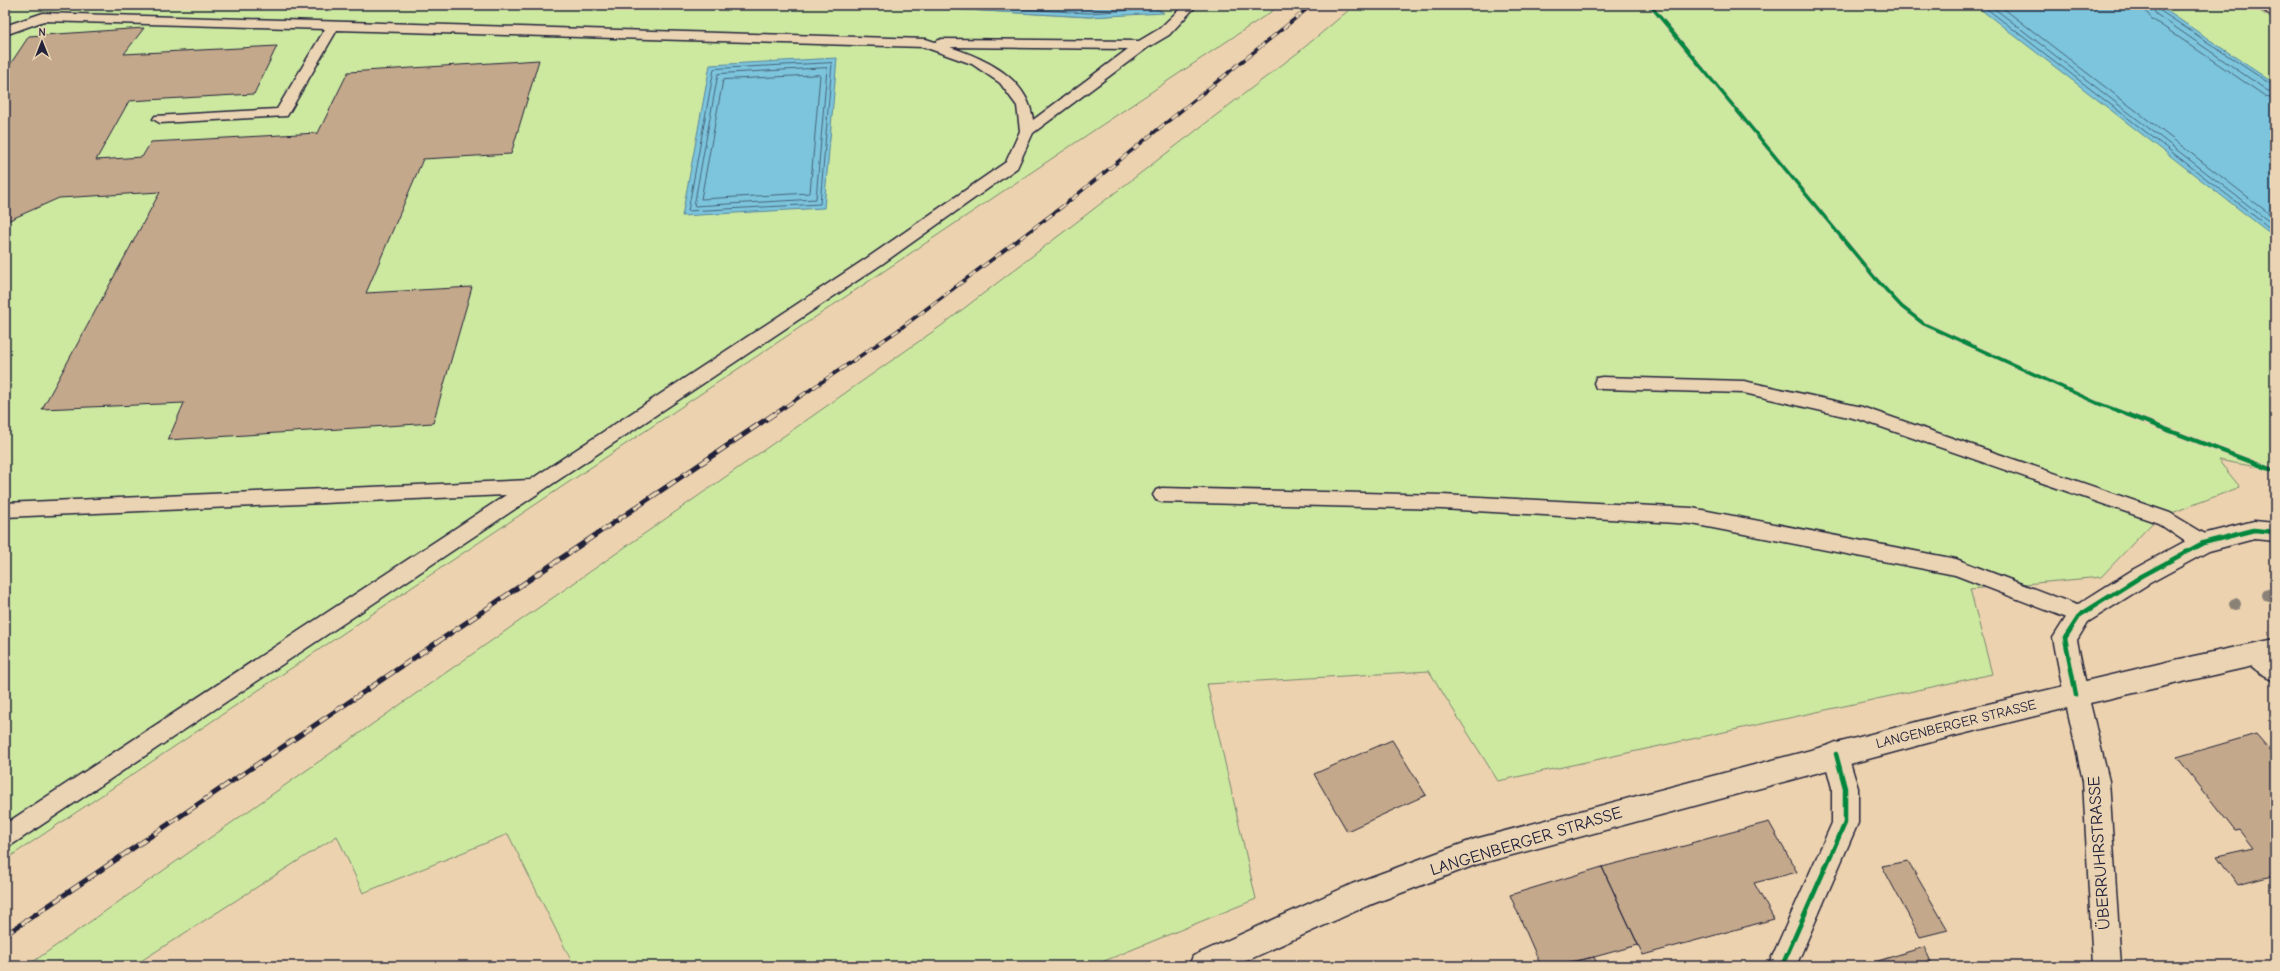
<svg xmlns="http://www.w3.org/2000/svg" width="2280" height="971" font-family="'Comic Neue',sans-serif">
<rect width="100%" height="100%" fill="#ecd2ae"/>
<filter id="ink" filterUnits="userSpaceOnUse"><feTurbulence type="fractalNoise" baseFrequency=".025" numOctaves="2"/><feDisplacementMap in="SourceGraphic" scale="8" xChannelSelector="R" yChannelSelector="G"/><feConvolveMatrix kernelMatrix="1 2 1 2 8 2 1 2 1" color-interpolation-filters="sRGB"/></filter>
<g filter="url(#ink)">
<path fill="#cde9a0" stroke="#78866e" d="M5,5h875l209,12 74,-5 -12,-7h130l-1276,855z
M1355,5h896l24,16v452l-7,-4 -50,-9 22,27 -84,32 -55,58 -131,12 22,85 -494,107 -69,-110 -222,13 49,215 -164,67h-518l-66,-132 -145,59 -26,-57 -204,130h-106l914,-640 359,-275z"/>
<path fill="#7cc5dc" stroke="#58849c" d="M880,5h271l13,8 -75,4z
M1975,5h183l117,79v153z
M837,58l-13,150 -142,8 28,-151z"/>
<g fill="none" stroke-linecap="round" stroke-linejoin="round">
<path stroke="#46637b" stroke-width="1" d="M951,5l138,8 59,-4 2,-4
M1039,5l50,3 50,-3
M1982,5l293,227
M1990,5l285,221
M1999,5l276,213
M2145,5l2,8 5,6 113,77 10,2
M2151,5l5,9 112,77 7,1
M2156,5l3,5 116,77
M832,63l-12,141 -132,7 26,-142z
M827,68l-11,131 -122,7 24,-132z
M820,75l-10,118 -109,6 22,-119z"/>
</g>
<path fill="#c3a88b" stroke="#22223b" d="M144,28l-20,26 153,-8 -23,48 -125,7 -33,59 46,-3 9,-15 167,-9 30,-61 191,-12 -28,94 -88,5 -57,134 106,-6 -39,136 -265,17 16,-37 -142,6 118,-217 -101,6 -54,24v-150l24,-36z
M2256,734l19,22v119l-37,10 -21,-29 36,-8 -14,-18 -4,1 -58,-74z
M1392,740l34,55 -79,36 -33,-57z
M1769,822l28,50 -43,11 20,36 -131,36 -41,-88 90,-23 -1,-1z
M1908,861l40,69 -28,7 -38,-71z
M1602,867l36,78 -44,12 -43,9h-10l-31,-71z
M1924,947l9,19h-72z
M1594,957l4,9h-47z"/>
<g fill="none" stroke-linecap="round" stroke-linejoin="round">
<defs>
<path id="lane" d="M1184,5h13l-28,30 -22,13 -114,85 -16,35 -135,96 -869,580 -8,4v-24l501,-329 -501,22v-14l525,-23 340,-224 136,-94 14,-31 -3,-25 -17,-23 -28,-19 -48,-17 -587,-17 -50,86 -127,7 -7,-4 2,-3 122,-7 48,-80 -281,-8 -39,14v-9l38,-13 883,26 9,3 6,-3 198,2 20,-12zM950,47l178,2 -95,71c-5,-42 -47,-61 -83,-73z
M1602,377l142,4 118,26 308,106 40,24 2,6 -2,6 -7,2 -7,-2 -38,-26 -297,-103 -117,-27 -142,-4 -6,-1 -2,-5 2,-5z
M1162,488l280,7 250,13 264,51 131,50 3,6 -3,6 -7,2 -125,-48 -263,-51 -250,-15 -280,-7 -6,-2 -3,-5 3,-5z"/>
<path id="street" d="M2254,521l21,2v18l-21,-2 -45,12 -59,32 -62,39 -11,18 11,55 -3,8 -9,3 -9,-3 -3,-8 -11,-57 19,-30 62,-39 61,-33z
M2255,644l20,11v25c-13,-5 -26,-13 -32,-25l3,-8z
M1836,742l9,4 13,42v35l-62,143h-28l64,-143v-35l-9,-34 4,-8z"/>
<path id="secondary" d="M2257,5h18v11l-6,-2z
M2275,639v22l-185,42 19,78 12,185h-28l-10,-185 -16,-73 -117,29 -475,128 -108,41 -132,60h-46l4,-10 159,-72 123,-45 475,-126 225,-53z"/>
</defs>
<use href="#lane" stroke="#22223b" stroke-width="3"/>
<use href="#street" stroke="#22223b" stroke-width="3"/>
<use href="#secondary" stroke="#22223b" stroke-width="3"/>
<use href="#lane" fill="#ead4b3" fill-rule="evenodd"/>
<use href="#street" fill="#ead4b3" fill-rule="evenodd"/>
<use href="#secondary" fill="#ead4b3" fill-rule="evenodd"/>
<defs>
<path id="rail-far1" d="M773,415l124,-84 166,-125 249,-201"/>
<path id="rail" d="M5,935l769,-521"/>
</defs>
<use href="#rail-far1" stroke="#22223b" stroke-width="3.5"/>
<use href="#rail" stroke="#22223b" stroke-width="5"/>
<use href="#rail-far1" stroke="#ead4b3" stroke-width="2.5" stroke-dasharray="8" stroke-linecap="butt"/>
<use href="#rail" stroke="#ead4b3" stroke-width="3.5" stroke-dasharray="10" stroke-linecap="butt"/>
<defs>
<path id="cycleway-far1" d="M1650,5l225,273 27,29 22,17 173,79 32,12"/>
<path id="cycleway" d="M2126,414l149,57
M2076,695l-11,-57 15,-23 62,-39 61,-33 51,-13 21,2
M1782,966l63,-143v-35l-9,-34"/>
</defs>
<use href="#cycleway-far1" stroke="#ead4b3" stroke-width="5.5"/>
<use href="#cycleway" stroke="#ead4b3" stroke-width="7"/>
<use href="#cycleway-far1" stroke="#00873e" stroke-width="3.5"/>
<use href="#cycleway" stroke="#00873e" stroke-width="4.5"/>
</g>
<g fill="#8b8277">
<circle cx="2268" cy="595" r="6"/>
<circle cx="2235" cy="604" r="6"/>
</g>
</g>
<g text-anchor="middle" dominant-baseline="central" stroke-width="3" stroke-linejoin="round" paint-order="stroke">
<g font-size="14" fill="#22223b" stroke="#ead4b3">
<text transform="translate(1956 724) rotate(-14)">LANGENBERGER STRASSE</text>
</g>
<g font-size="17" fill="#22223b" stroke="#ead4b3">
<text transform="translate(1526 841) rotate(-17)">LANGENBERGER STRASSE</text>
<text transform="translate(2099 853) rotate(-94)">ÜBERRUHRSTRASSE</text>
</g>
</g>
<rect width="2280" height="971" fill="none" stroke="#ead4b3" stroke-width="20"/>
<rect x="10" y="10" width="2260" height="951" fill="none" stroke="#22223b" stroke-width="1.5" filter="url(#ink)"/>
<g transform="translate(42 42)" stroke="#ead4b3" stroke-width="3" paint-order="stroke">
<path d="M0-3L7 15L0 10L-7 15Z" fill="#22223b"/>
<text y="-6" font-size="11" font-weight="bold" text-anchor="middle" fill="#22223b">N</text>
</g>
</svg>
